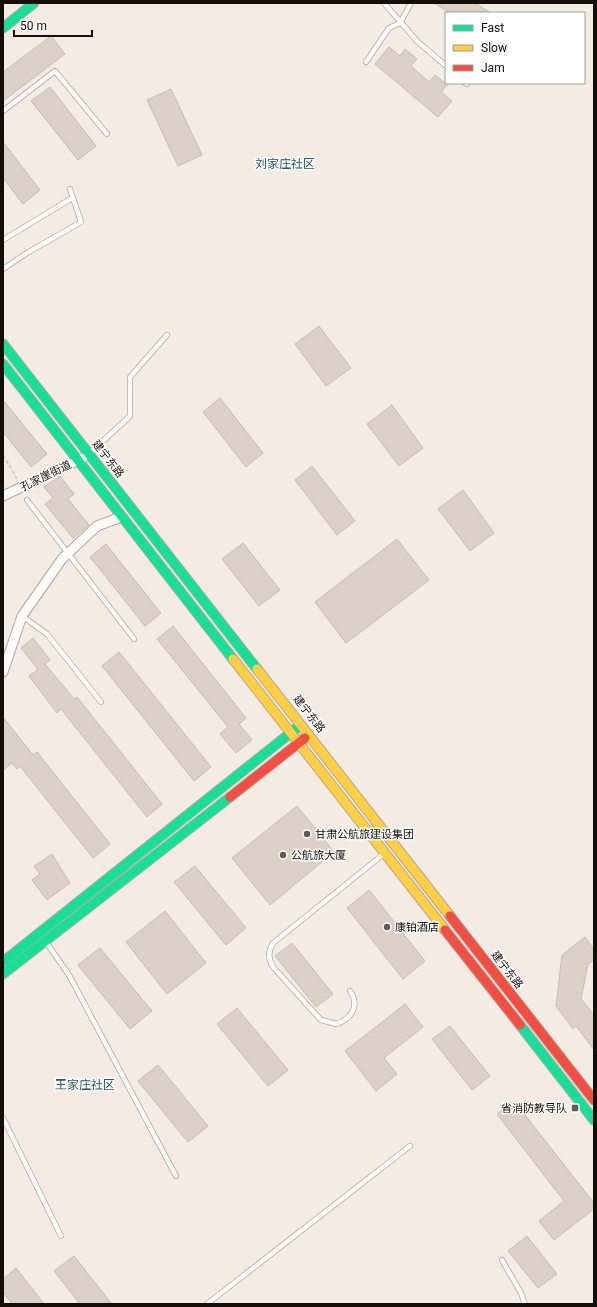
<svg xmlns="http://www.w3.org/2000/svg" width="597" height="1307" font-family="Roboto,'Noto Sans SC',sans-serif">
<rect width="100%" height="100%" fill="#f4ebe3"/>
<path fill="#dcd1c6" stroke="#c5bdb6" d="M434,3h41l16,10h-41z
M51,36l14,18 -62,47v-29z
M389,47l11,9 5,-7 12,10 -6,7 18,16 6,-7 12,10 -6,7 11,9 -14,16 -63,-53z
M50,87l46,59 -18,14 -47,-59z
M171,89l31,66 -24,11 -31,-66z
M3,142l37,48 -17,14 -20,-26z
M319,326l32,42 -25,18 -31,-42z
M220,398l43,55 -17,14 -43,-55z
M3,400l44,54 -16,13 -28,-35z
M392,405l31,43 -24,18 -32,-42z
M312,466l43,55 -18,14 -42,-55z
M60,476l14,18 -6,5 21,26 -16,13 -28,-34 8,-6 -9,-11z
M463,490l31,43 -24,18 -32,-42z
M397,539l32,41 -83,63 -31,-41z
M243,543l37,47 -21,16 -37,-47z
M106,544l55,69 -16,13 -55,-69z
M173,626l73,92 -7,6 13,16 -16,13 -16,-19 8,-7 -71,-88z
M33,638l17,22 -5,4 29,35 3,-2 85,107 -15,13 -86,-108 -4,4 -28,-37 9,-7 -17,-21z
M119,652l92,115 -17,14 -92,-115z
M3,717l30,38 4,-3 73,92 -17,14 -73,-92 -3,3 -5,-6 -9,7z
M297,806l37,46 -64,53 -38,-47z
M52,854l18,29 -23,17 -15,-20 8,-6 -6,-8z
M195,866l51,62 -20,17 -52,-63z
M369,890l56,71 -22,18 -56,-71z
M165,911l41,52 -39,31 -41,-52z
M585,937l9,13v10l-6,4 -7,35 13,16v35l-18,-24 -3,3 -17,-23 6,-51z
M292,943l41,51 -17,13 -41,-51z
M100,948l52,63 -22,18 -52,-64z
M405,1004l18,23 -39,31 13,16 -21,17 -31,-40z
M237,1008l51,62 -20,16 -51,-62z
M450,1026l40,50 -18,14 -40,-51z
M158,1065l50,61 -20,16 -50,-61z
M514,1101l80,102v6l-40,31 -15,-19 25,-20 -67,-87z
M527,1236l30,38 -19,14 -30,-37z
M74,1256l38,48h-32l-26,-33z
M16,1268l28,36h-32l-9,-12v-13z"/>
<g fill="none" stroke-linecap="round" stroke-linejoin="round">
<defs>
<path id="lane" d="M384,3l33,38 29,25
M366,62l23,-34 11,-5 11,-20
M465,83l2,1
M3,111l52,-40 52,63
M3,240l69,-42
M3,269l24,-16 54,-31 -11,-33
M90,453l40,-37v-39l37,-42
M27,500l107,139
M22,616l25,18 54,68
M46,942l23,33 107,201
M350,991c10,14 2,28 -14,33l-15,-4 -48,-53c-5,-8 -5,-16 0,-24l112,-90
M3,1118l58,118
M502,1260l19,33 4,11
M207,1304l203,-158"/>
<path id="street" d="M3,496l80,-38
M3,672l19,-56 40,-57 35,-33 24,-9"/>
<path id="fast" d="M3,28l31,-25
M3,344l254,325
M3,364l230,295
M3,962l295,-235
M3,974l227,-177
M520,1025l74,95"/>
<path id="slow" d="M233,659l212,271
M257,669l193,247"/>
<path id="jam" d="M230,797l75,-59
M450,916l144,184
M445,930l75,95"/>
</defs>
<use href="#lane" stroke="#b0a8a2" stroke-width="6"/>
<use href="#street" stroke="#b0a8a2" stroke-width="11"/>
<use href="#fast" stroke="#b0a8a2" stroke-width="11"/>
<use href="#slow" stroke="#b0a8a2" stroke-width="11"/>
<use href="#jam" stroke="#b0a8a2" stroke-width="11"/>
<path stroke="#d1cecc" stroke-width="2" stroke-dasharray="4 2" stroke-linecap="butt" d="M3,455l14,24"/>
<use href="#lane" stroke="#fdfcfb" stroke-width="4.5"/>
<use href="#street" stroke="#fdfcfb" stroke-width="9"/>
<use href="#fast" stroke="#16e098" stroke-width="9"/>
<use href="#slow" stroke="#ffcf43" stroke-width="9"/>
<use href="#jam" stroke="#f24e42" stroke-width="9"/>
</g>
<g fill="#635b55" stroke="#fff" stroke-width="1.5">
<circle cx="307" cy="834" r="4"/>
<circle cx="283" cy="855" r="4"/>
<circle cx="387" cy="927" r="4"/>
<rect x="571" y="1104" width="8" height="8" rx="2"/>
</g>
<g text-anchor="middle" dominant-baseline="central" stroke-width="3" stroke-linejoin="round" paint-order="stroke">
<g font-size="11" fill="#150e08" stroke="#fff">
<text transform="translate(108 459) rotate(52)">建宁东路</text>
<text transform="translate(46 476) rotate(-26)">孔家崖街道</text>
<text transform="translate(309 714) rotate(52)">建宁东路</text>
<text transform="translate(507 970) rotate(52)">建宁东路</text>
</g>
<g font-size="11" fill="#150e08" stroke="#fff" text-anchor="start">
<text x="315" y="834">甘肃公航旅建设集团</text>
<text x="291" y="855">公航旅大厦</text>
<text x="395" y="927">康铂酒店</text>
<text x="567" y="1108" text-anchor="end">省消防教导队</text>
</g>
<g font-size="12" fill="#205a61" stroke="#fff">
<text x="285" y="164">刘家庄社区</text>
<text x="85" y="1085">王家庄社区</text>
</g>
</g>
<rect width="597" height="1307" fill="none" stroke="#150e08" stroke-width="8"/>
<rect x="445" y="12" width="140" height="72" fill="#ffffff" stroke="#a19f9c"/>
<rect x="453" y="25" width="20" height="6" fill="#16e098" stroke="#a19f9c"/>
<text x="481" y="32" font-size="12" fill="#150e08">Fast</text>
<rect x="453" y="45" width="20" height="6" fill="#ffcf43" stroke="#a19f9c"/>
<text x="481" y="52" font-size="12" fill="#150e08">Slow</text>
<rect x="453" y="65" width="20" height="6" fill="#f24e42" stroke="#a19f9c"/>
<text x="481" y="72" font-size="12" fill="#150e08">Jam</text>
<path d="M14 30v6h78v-6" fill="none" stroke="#150e08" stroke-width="2"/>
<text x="20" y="30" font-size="12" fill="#150e08" stroke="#ffffff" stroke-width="3" paint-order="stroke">50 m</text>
</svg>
